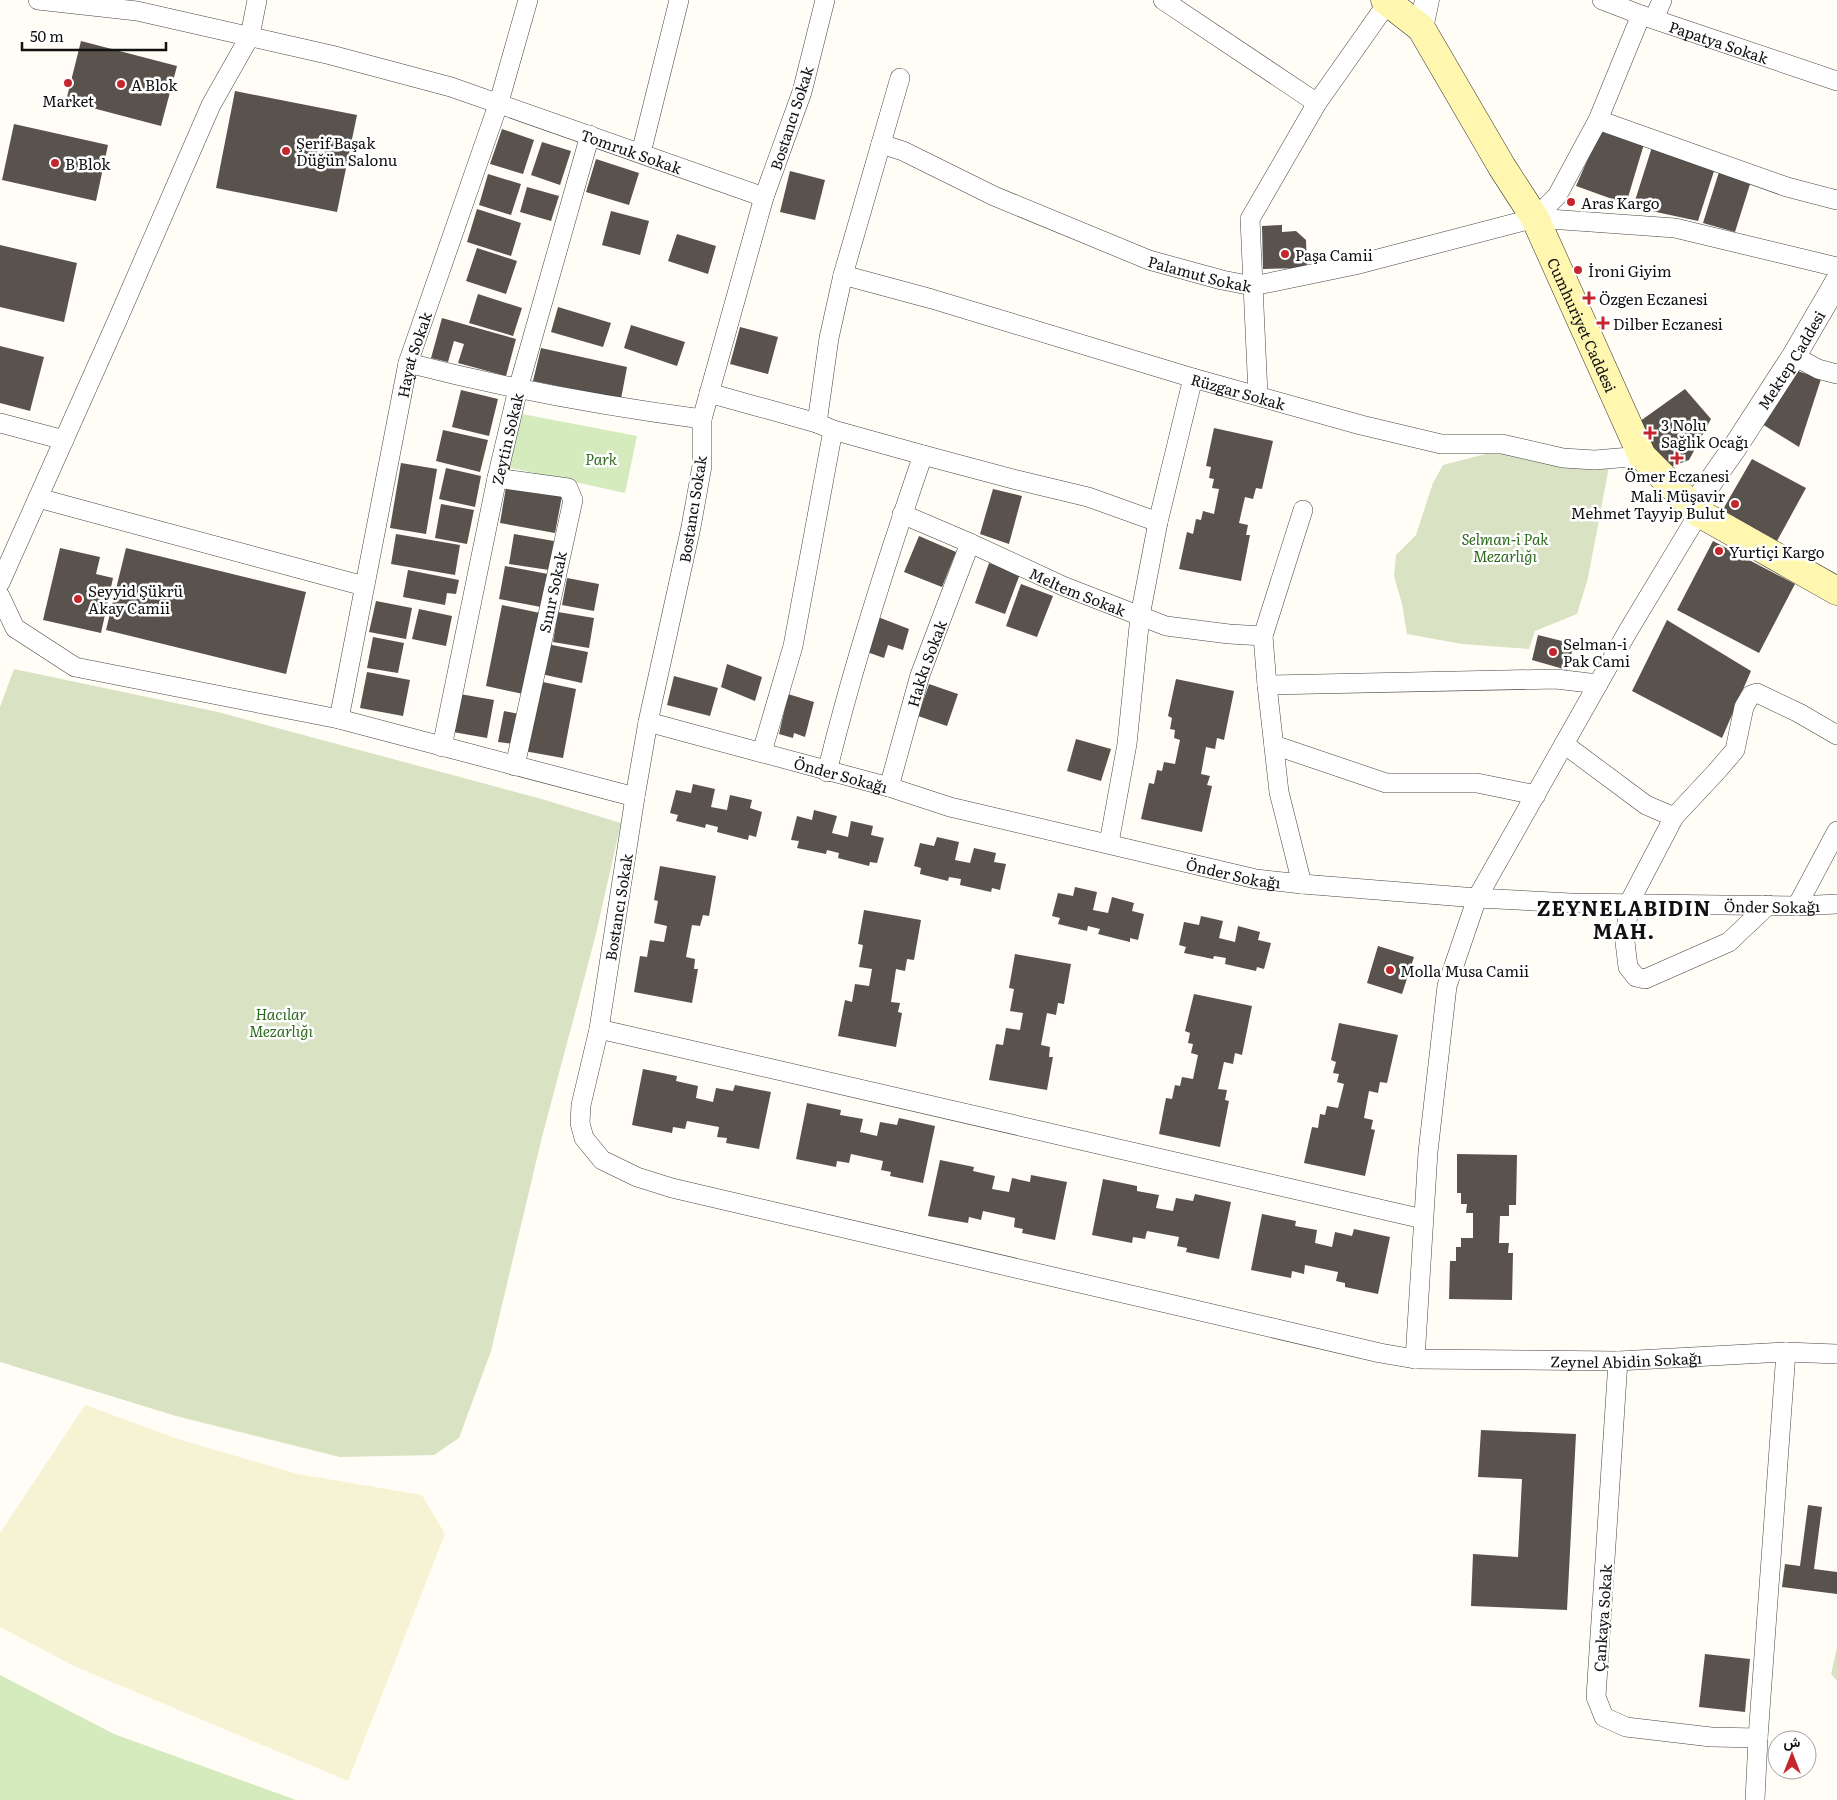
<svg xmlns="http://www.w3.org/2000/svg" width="1837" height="1800" font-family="Literata,Vazirmatn,serif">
<rect width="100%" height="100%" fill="#fffdf5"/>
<path fill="#f6f3d4" d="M85,1405l96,35 117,34 124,21 23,39 -97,247 -274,-115 -74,-39v-94z"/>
<path fill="#d5ebbd" d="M517,413l120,23 -12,57 -118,-26z
M0,1675l114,59 182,66h-296z"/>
<path fill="#d9e3c4" d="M1497,451l112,16 -21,111 -11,36 -42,17 -6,18 -67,-5 -55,-10 -5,-30 -8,-28 2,-21 20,-20 17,-52 10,-18z
M14,669l204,43 320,86 83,25 -26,115 -53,199 -51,214 -32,87 -25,17 -94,2 -164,-41 -176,-54v-655z
M1837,1647v34l-6,-7z"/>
<path fill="#5a524d" d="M81,41l96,25 -16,60 -95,-25z
M235,91l122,24 -20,97 -121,-24z
M14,124l94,21 -12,56 -94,-21z
M1602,127l42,17 -18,60 -50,-18z
M502,129l32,11 -11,34 -33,-10z
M542,142l29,9 -11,34 -29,-10z
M1652,147l63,21 -17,53 -65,-14z
M596,159l43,14 -10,32 -43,-13z
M790,171l35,9 -10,40 -35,-8z
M1719,172l32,9 -16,51 -32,-9z
M488,174l33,10 -10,31 -32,-10z
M527,187l32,9 -8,25 -31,-9z
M477,209l44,14 -10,33 -44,-14z
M611,211l38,10 -9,34 -38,-10z
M1282,225v7l14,-1 10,9 1,28 -44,1 -1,-43z
M677,234l39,12 -8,28 -40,-13z
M0,245l77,18 -13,59 -64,-15z
M477,248l40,13 -11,33 -40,-13z
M478,294l44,14 -9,28 -44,-13z
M558,307l53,16 -8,24 -52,-15z
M442,318l74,21 -10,37 -48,-13 6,-19 -10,-3 -6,21 -17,-4z
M631,325l54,17 -8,24 -53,-18z
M740,327l38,10 -10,37 -38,-10z
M0,346l44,11 -14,54 -30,-8z
M541,348l86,19 -6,32 -88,-18z
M1795,370l26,9 -22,68 -37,-23z
M1685,389l26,30 -22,41 -21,8 -8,-4 -24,-40z
M461,390l37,9 -9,37 -37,-9z
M1214,428l59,13 -11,48 -6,-1 -3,11 -8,-2 -6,26 9,2 -2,10h4l-9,46 -62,-12 8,-37 6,2 3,-15 5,1 2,-9 11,3 5,-25 -7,-1 2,-9 -5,-1 2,-11 -5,-1z
M443,430l45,10 -8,32 -44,-11z
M1752,459l54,29 -29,53 -55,-30z
M401,463l36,6 -11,65 -36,-6z
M446,468l35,8 -6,31 -36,-8z
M506,487l56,9 -7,37 -55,-10z
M993,489l29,7 -13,48 -29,-10z
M441,504l33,6 -7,34 -32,-6z
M396,534l64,11 -5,30 -64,-11z
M514,534l40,7 -5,29 -40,-6z
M919,536l37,16 -14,35 -38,-15z
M1713,541l82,43 -36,69 -82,-43z
M60,548l40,9 -4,17 17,4 -12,55 -58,-13z
M126,548l180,44 -20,82 -180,-44z
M989,563l31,11 -15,40 -30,-11z
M505,566l43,8 -7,33 -42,-8z
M408,570l51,10 -3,14 -9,-1 -2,12 -42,-8z
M567,578l32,6 -5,27 -32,-6z
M1021,584l32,12 -16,41 -31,-11z
M376,601l36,7 -6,31 -37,-7z
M502,605l38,8 -17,81 -37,-8z
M419,609l33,7 -6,30 -34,-7z
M558,612l36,6 -5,30 -36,-6z
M878,617l31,12 -6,21 -15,-5 -4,13 -17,-6z
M1667,620l84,51 -29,67 -90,-47z
M1538,635l36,9 -7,26 -35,-10z
M373,637l31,6 -6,30 -31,-5z
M547,644l41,8 -6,31 -41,-9z
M727,664l35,13 -7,24 -34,-14z
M367,672l43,8 -7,36 -43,-8z
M674,676l44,12 -8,28 -43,-11z
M1176,679l58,12 -10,49 -7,-2 -2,11 -9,-2 -5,27 9,2 -3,9 5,1 -10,46 -61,-13 8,-36 5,1 3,-14 5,1 2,-9 11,2 5,-24 -6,-2 1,-8 -5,-1 2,-11 -4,-2z
M538,681l38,8 -13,69 -39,-7z
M929,684l29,10 -11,32 -29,-10z
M460,694l34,6 -7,38 -34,-6z
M788,694l26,8 -9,35 -11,-4 -1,5 -14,-4z
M504,711l15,3 -6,30 -15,-2z
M1076,739l35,10 -10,32 -34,-10z
M693,784l22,5 -4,18 16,3 3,-15 22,5 -2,8 12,4 -6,25 -7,-2 -1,5 -31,-8 1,-5 -12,-3 -1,4 -29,-7 2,-6 -8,-2 6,-23 15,3z
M814,810l23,6 -5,17 16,4 3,-16 22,5 -2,9 13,3 -7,25 -7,-1 -1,4 -31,-8 1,-5 -12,-3 -1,4 -29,-6 2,-7 -8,-1 6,-24 15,4z
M937,837l22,5 -4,18 15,3 4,-15 22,5 -2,9 12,2 -6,26 -8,-2 -1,4 -31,-7 1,-6 -12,-2 -1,4 -28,-7 1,-6 -7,-2 6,-23 14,3z
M660,866l56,10 -7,40 -6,-1 -3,11 -8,-1 -6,32 9,2 -1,10h4l-6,34 -58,-11 6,-36 7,1 3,-17 14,2 3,-16 -13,-3 4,-22 -4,-1z
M1075,887l22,5 -4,18 15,3 4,-16 22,6 -2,8 12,3 -6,26 -8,-2v4l-32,-8 2,-5 -12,-3 -1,5 -29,-7 2,-6 -8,-2 6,-23 15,3z
M864,910l57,10 -7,40 -7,-1 -2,12 -9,-2 -5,33 9,1 -2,9 4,1 -6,34 -58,-11 7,-36 7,2 3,-18 14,2 3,-17 -13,-2 4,-22 -5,-1z
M1201,916l22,5 -4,17 16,4 3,-16 22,6 -2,8 13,3 -7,26 -7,-2 -1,4 -31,-7 1,-6 -12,-2 -1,3 -29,-6 2,-6 -7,-2 5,-23 15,3z
M1378,946l36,11 -12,37 -35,-11z
M1015,954l56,10 -7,40 -6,-1 -2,12 -9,-2 -6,32 9,2 -1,10h4l-6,33 -58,-10 7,-36 7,1 3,-17 14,2 3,-17 -13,-2 4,-22 -5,-1z
M1194,994l58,12 -10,49 -7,-2 -2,11 -9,-2 -6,27 9,1 -2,10 4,1 -9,46 -61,-13 7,-36 6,1 3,-14 5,1 2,-9 11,2 5,-24 -7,-2 2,-9 -5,-1 2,-10 -5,-2z
M1339,1023l59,12 -11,48 -7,-1 -2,11 -9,-2 -5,27 9,2 -2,9 4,1 -10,46 -61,-13 8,-36 6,1 2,-14 5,1 2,-9 11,2 6,-24 -7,-2 2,-8 -6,-1 3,-11 -5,-2z
M643,1069l34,7 -1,5 22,5 -2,12 17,4 3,-14 17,3 2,-6 36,7 -12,57 -33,-6 1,-5 -10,-1 2,-10 -32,-6 -2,8 -12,-2 -1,6 -40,-8z
M807,1103l34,7 -1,5 23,4 -3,13 17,4 3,-14 17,3 2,-7 36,8 -12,57 -33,-7 1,-4 -10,-2 2,-9 -32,-7 -2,9 -12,-2 -1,6 -40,-8z
M1457,1154l60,1 -1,50h-7v11h-9l-1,27h10l-1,10h5l-1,47 -63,-1 1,-38h6v-14h5v-9h12v-25h-7l1,-9h-6v-11h-4z
M940,1160l34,7 -1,4 22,5 -3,13 17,3 3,-14 18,4 1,-7 36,7 -12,58 -33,-7 1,-4 -9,-2 1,-9 -32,-7 -2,9 -12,-3 -1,6 -40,-7z
M1103,1179l34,7v5l22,4 -3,13 17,3 3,-13 17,3 2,-7 36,8 -12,57 -33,-7 1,-4 -10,-2 2,-9 -32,-6 -2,8 -12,-2 -1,6 -40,-8z
M1262,1214l34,7 -1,5 22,4 -2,13 17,4 3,-15 17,4 2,-7 36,8 -12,57 -33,-7v-4l-9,-2 2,-9 -33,-7 -1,9 -12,-3 -1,7 -40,-8z
M1481,1430l95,4 -9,176 -96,-4 2,-52 45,3 4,-78 -44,-2z
M1808,1505l14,2 -8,62 23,3v22l-55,-7 3,-23 15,2z
M1705,1654l45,5 -5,53 -46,-5z"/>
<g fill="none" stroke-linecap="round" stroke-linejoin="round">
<defs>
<g id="minor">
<path id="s1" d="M38,0l99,11 194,44 120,32 313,110"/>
<path id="s2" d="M825,0l-23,92 -38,105 -62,222v47l-11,61 -43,195 -13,75 -36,232 -18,76 -1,18 4,15 18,22 35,17 35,11 708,165 35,6 203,2 168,-9 51,2"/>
<path d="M1163,0l154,103"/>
<path id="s3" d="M1602,0l39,15 196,66"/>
<path d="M1654,19l8,-19"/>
<path d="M1598,120l189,67 50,13"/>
<path id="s4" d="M881,144l22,7 91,45 155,64 73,20 31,6 102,-21 180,-47 140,10 162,39"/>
<path d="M641,153l38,-153"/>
<path d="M1535,218l22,-22 41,-76 43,-105"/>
<path id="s5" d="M843,275l89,24 261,79 168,47 80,19h61l61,14 32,2 47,-4"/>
<path d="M1794,356l24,13 19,5"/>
<path d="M408,363c97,25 195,43 294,56"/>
<path d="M709,393l108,30 16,7 90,25 94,25 71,17 70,25"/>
<path d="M1258,395l-8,-176 67,-116 71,-101"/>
<path d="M0,423l64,17"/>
<path d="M817,423l12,-85 14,-63 57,-197"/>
<path d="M497,478l71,10 5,12 -58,266"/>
<path d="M38,498l326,88"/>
<path id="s6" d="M902,514l68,29 93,43 103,40 63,8 34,2"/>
<path d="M0,583l117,-262 94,-216 39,-69 7,-36"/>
<path d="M0,596l15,32 60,39 264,52 296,78"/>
<path d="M1267,685l289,-6 42,5"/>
<path id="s7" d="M339,719l69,-356 91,-261 29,-102"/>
<path id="s8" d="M648,722l241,65 61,20 306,72 46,5 175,14 94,5 226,3 40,-2"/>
<path d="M1564,744l82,61 28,12"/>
<path d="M1274,745l112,38h91l59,12"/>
<path id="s9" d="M442,747l55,-269 21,-89 72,-254"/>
<path d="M762,752l31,-106 40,-216"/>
<path d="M827,772c26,-107 60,-213 96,-317"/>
<path id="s10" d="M889,787l31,-112 50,-132"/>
<path d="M1109,843l18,-99 13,-128 18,-94 35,-144"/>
<path d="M1302,884l-23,-92 -12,-107 -4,-49 40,-126"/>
<path d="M1768,905l-39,37 -84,37 -9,-2 -8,-10 -3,-25 4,-39 45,-86 43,-46 18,-21 9,-43 7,-12 6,-2 42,20 38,22"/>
<path d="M1797,906l40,-75"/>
<path d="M599,1029l824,190"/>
<path d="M1415,1359l13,-207 19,-166 30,-88 151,-267 71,-118"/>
<path d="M1618,1361l-22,336 8,20 22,10 85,10 47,1"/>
<path d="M1755,1800l3,-62 28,-386"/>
</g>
<g id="tertiary">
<path d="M1421,28l6,-28"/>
<path id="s11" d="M1699,513l5,-22 31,-44 59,-91 43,-74"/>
</g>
<g id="secondary">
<path id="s12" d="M1385,0l36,28 81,139 33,51 107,238 57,57 138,78"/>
</g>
</defs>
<use href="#minor" stroke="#444" stroke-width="20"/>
<use href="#tertiary" stroke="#444" stroke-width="25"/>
<use href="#secondary" stroke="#333" stroke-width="29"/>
<use href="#minor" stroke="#fff" stroke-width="19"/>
<use href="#tertiary" stroke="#fff" stroke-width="24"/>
<use href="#secondary" stroke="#fff6b0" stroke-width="28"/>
</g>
<g fill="#c4262e" stroke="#fff" stroke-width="2">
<circle cx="68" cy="83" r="5"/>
<circle cx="121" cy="84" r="5"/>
<circle cx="286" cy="151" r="5"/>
<circle cx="55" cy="163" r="5"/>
<circle cx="1571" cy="202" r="5"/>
<circle cx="1285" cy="254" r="5"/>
<circle cx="1578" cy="270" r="5"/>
<path d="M1586.5 290.5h5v5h5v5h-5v5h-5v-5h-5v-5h5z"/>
<path d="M1600.5 315.5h5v5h5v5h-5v5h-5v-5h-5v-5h5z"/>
<path d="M1647.5 425.5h5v5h5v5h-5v5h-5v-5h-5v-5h5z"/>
<path d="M1674.5 450.5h5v5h5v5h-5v5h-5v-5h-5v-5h5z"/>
<circle cx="1735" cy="504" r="5"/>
<circle cx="1719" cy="551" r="5"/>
<circle cx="78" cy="599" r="5"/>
<circle cx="1553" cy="652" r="5"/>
<circle cx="1390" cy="970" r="5"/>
</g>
<g text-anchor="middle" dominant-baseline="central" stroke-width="5" stroke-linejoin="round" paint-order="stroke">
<g font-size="15" fill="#111" stroke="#fff">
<text stroke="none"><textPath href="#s3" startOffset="124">Papatya Sokak</textPath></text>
<text transform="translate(791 118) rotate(-72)">Bostancı Sokak</text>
<text stroke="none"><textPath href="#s1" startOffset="614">Tomruk Sokak</textPath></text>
<text stroke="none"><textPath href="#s4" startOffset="345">Palamut Sokak</textPath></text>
<text stroke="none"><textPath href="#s12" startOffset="384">Cumhuriyet Caddesi</textPath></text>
<text stroke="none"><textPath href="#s7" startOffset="372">Hayat Sokak</textPath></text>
<text stroke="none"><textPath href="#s11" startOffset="180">Mektep Caddesi</textPath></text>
<text stroke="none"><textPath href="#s5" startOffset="412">Rüzgar Sokak</textPath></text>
<text stroke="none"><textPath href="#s9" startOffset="315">Zeytin Sokak</textPath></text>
<text transform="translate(692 509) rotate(-81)">Bostancı Sokak</text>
<text stroke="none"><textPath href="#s6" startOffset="192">Meltem Sokak</textPath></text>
<text transform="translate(552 592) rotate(-78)">Sınır Sokak</text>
<text stroke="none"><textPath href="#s10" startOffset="129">Hakkı Sokak</textPath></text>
<text stroke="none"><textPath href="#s8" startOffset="200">Önder Sokağı</textPath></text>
<text stroke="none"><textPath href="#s8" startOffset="605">Önder Sokağı</textPath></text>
<text stroke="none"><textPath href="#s8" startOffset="1145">Önder Sokağı</textPath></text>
<text transform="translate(618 907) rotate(-81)">Bostancı Sokak</text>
<text stroke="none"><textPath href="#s2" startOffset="2246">Zeynel Abidin Sokağı</textPath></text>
<text transform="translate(1602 1618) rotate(-86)">Çankaya Sokak</text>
</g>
<g font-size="15" fill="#111" stroke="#fff" text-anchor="start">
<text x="131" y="84">A Blok</text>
<text x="68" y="100" text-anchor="middle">Market</text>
<text x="296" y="142">Şerif Başak<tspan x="296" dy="17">Düğün Salonu</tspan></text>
<text x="65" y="163">B Blok</text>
<text x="1581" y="202">Aras Kargo</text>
<text x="1295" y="254">Paşa Camii</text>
<text x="1588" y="270">İroni Giyim</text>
<text x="1599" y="298">Özgen Eczanesi</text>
<text x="1613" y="323">Dilber Eczanesi</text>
<text x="1661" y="424">3 Nolu<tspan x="1661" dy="17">Sağlık Ocağı</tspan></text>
<text x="1677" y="475" text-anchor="middle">Ömer Eczanesi</text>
<text x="1725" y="495" text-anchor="end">Mali Müşavir<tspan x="1725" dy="17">Mehmet Tayyip Bulut</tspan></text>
<text x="1729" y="551">Yurtiçi Kargo</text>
<text x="88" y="590">Seyyid Şükrü<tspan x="88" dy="17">Akay Camii</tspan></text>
<text x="1563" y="643">Selman-i<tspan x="1563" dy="17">Pak Cami</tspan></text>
<text x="1400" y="970">Molla Musa Camii</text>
</g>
<g font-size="15" font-style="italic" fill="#2f6b1f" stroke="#fff">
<text x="601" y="458">Park</text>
<text x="1505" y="538">Selman-i Pak<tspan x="1505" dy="17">Mezarlığı</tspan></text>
<text x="281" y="1013">Hacılar<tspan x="281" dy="17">Mezarlığı</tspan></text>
</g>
<g font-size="20" font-weight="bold" letter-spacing="1" fill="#111" stroke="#fff">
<text x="1624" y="907">ZEYNELABIDIN<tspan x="1624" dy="23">MAH.</tspan></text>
</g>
</g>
<g transform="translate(1792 1755)"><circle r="24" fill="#ffffff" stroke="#a0a0a0"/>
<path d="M0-4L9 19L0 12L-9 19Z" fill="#c4262e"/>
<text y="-8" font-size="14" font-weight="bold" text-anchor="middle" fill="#111111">ش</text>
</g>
<path d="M22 42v8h144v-8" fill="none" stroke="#111111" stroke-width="2.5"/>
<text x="30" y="42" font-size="15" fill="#111111" stroke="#ffffff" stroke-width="4" paint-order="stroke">50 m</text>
</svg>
